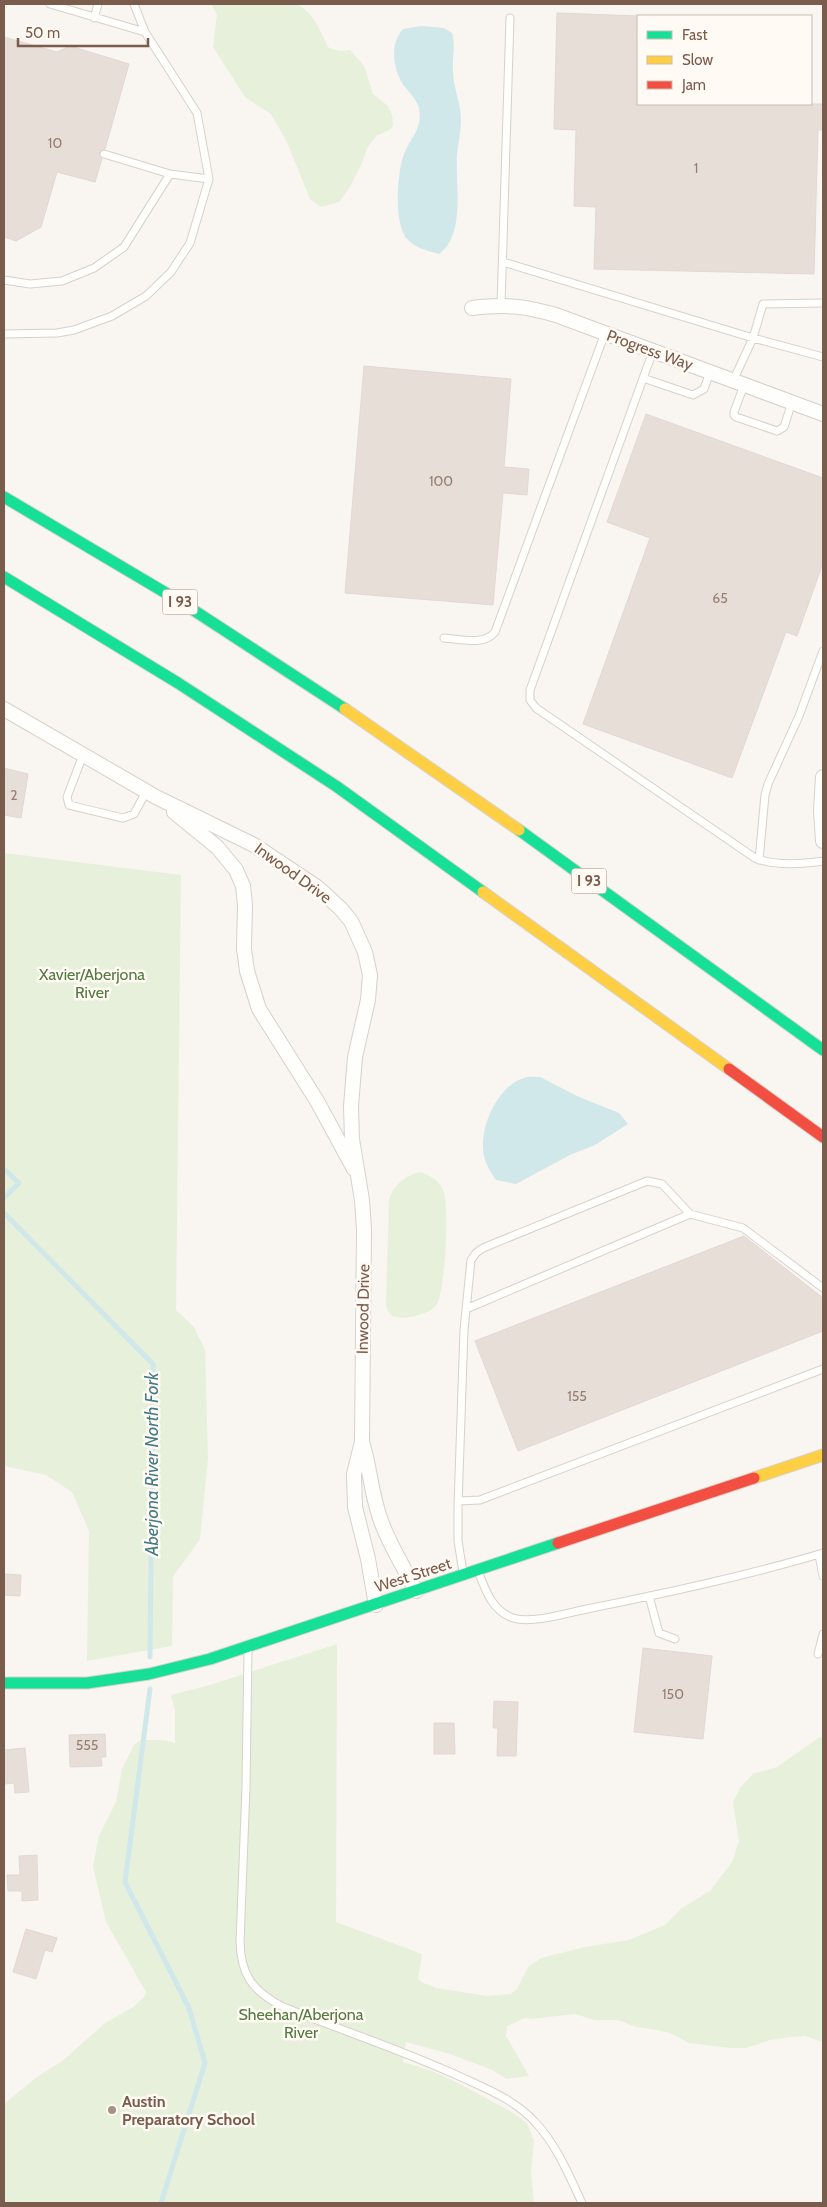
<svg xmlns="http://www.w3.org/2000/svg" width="827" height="2207" font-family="Cabin,sans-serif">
<rect width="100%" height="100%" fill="#f9f5f0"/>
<path fill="#e7f0db" d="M211,4h85c19,9 23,26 33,44l11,3 10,-1 14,16 9,28 15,12 4,9 1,10 -2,4 -15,7 -9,12 -5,15 -11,22 -12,17 -18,5 -11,-8 -23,-57 -16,-28 -26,-17 -32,-50 4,-32z
M4,853l177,22 -5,435 18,17 11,23 3,108 -8,81 -27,38 -1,69 -85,15 2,-130 -17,-39 -26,-17 -42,-9z
M420,1172c10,3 19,8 23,18 7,15 2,100 -6,114 -5,10 -37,18 -46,11 -3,-2 -4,-7 -5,-10l3,-104c3,-15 17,-26 31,-29z
M337,1644l-1,278 86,32 -4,25 3,3 15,6 51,8 24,-2 6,-5 11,-22 13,-9 44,-11 44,-7 36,-15 17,-17 28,-17 22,-29 7,-21 -6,-39 7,-14 13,-14 24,-7 43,-30h3v305l-18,-6 -14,1 -21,3 -24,8h-15l-42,-5 -19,-10 -13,-3 -21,-3 -18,-7h-23l-20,-6 -44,5 -6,-1 -18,8 -1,10 23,40 -22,3 -17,-10 -40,-15 -44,-12 -3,20 29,9 24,11 56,30 15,11 7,18 -3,31 3,31h-530v-99l33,-27 24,-15 43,-38 29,-17 11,-10 2,-5 -40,-70 -13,-56 6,-30 17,-34 6,-33 12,-24 7,-5c11,0 25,-1 34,3v-33l-4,-15 39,-10z"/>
<path fill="#d0e8ea" d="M422,26l22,2 8,5c4,13 0,24 1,38 0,16 8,33 8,49 0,12 -3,24 -4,35 -2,28 9,80 -18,99 -11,-3 -23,-6 -31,-14 -15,-15 -11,-68 -4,-86 7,-18 19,-25 15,-46 -2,-8 -10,-16 -15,-22 -11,-17 -15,-41 -1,-57z
M540,1077l37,19 42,17 9,11 -33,21 -25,10 -54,29 -20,-4c-5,-7 -10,-15 -12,-24 -6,-27 13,-70 40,-78 5,-2 11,-1 16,-1z"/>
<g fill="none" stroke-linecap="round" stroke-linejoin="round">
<path stroke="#d0e8ea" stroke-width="5" d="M4,1169l15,14 -15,15
M4,1213l149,151 -3,293
M150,1689l-25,193 64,126 16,55 -44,140"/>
</g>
<path fill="#e6ded7" stroke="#e2d8d2" d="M557,13l81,3v88h185v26h-5l-4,144 -220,-5 2,-62 -22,-1 2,-76 -22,-1z
M4,37l53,15 13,-6 59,18 -24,85 -6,4 3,6 -7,23 -38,-10 -16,55 -25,14 -12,-4z
M364,366l147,13 -7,88 25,2 -2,26 -24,-2 -10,112 -148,-12z
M646,414l177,64v85l-26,73 -11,-4 -54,146 -149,-54 67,-186 -43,-16z
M4,768l24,6 -7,44 -17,-3z
M744,1236l79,62v33l-305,120 -43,-110z
M4,1574l17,1 -1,21 -16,-1z
M643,1648l69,8 -9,83 -69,-7z
M494,1701l24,1 -2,54h-19l1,-28h-5z
M434,1723h20l1,31h-21z
M105,1734l1,23h-5l1,9 -32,1 -1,-32z
M25,1748l4,44 -14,1 -1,-10 -10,1v-34z
M37,1855l1,45 -16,1v-10h-14l-1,-16h13l-1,-19z
M26,1929l31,9 -5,14 -7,-2 -9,29 -23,-7z"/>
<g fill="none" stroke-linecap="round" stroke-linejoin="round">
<defs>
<path id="lane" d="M50,4l95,28
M94,18l4,-14
M104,154l66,20
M503,262l250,76 10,-34 60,-1
M4,280l26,4 32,-3 32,-13 30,-21 46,-73 39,5
M501,305l9,-287
M4,334l53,-1 17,-3 38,-14 34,-20 25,-24 19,-29 19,-64 -12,-66 -52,-81 -11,-28
M653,351l-123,339v10l6,8 219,150c19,8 48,6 68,3
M643,378l50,17 11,-6 6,-17
M733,381l20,-43 70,19
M744,385l-10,27v3l2,2 41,14 7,-4 8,-25
M444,638c16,1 40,8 51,-6l110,-299
M83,755l-16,42 2,8 54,13 11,-4 12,-22
M759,860l6,-65 3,-11 31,-68 24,-65
M466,1309l224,-95 53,14 80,60
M458,1501l22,-1 343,-131
M819,1555l4,21
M478,1571c7,18 14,40 35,47 19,6 54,-5 74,-9 79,-16 159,-33 236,-56
M463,1572l-5,-31v-36l6,-175 7,-70 5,-7 7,-5 164,-67 15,3 28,30
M649,1596l10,37 16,6
M248,1649l-2,138 -6,155c1,33 12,48 41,64 60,24 121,44 180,71 26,12 54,23 74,45 21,22 34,53 47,81
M818,1654l5,-20"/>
<path id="street" d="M472,308c34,-4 52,-2 84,7l267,99
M4,709l152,88 98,48 63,42 24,22 10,12 14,31 5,23 -2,25 -13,57 -4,49 1,33 10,61 2,29 -2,213 -8,32 1,33 13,52 8,46
M823,777l-2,34 2,30
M174,812l43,35 19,23 7,16 2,19 -1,44 3,22 12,38 58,92 37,68
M362,1442c8,25 9,51 18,76 8,25 24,49 36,73"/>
<path id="fast" d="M4,497l177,105 164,107
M4,577l174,106 158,103 147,106
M519,830l304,220
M4,1683h83l62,-9 61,-15 348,-116"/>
<path id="slow" d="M345,709l174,121
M483,892l246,177
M754,1478l69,-23"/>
<path id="jam" d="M729,1069l94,68
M558,1543l196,-65"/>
</defs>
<use href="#lane" stroke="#d7d1cb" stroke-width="9"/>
<use href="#street" stroke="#d7d1cb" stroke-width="16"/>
<use href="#fast" stroke="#d9d2cb" stroke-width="13"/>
<use href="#slow" stroke="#d9d2cb" stroke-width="13"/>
<use href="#jam" stroke="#d9d2cb" stroke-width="13"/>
<use href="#lane" stroke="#fefefd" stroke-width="7"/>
<use href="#street" stroke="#fefefd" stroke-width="14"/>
<use href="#fast" stroke="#16e098" stroke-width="11"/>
<use href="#slow" stroke="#ffcf43" stroke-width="11"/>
<use href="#jam" stroke="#f24e42" stroke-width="11"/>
</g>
<circle fill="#a69286" stroke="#fffaf3" stroke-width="2" cx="112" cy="2110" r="5"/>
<g text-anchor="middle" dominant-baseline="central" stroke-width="5" stroke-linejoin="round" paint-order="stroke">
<g font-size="14" fill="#977e72">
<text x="55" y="143">10</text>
<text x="696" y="168">1</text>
<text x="441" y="481">100</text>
<text x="720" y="598">65</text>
<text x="14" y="795">2</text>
<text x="577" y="1396">155</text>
<text x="673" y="1694">150</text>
<text x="87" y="1745">555</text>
</g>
<g fill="#fffaf3" stroke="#a28b7f" stroke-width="1">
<rect x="162.5" y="589.5" width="35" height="25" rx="4"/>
<rect x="571.5" y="868.5" width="35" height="25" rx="4"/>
</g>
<g font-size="15" font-weight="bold" fill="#7a5c4d">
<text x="180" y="602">I 93</text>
<text x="589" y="881">I 93</text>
</g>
<g font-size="16" fill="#7a5c4d" stroke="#fffaf3">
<text transform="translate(650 350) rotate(20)">Progress Way</text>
<text transform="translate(293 873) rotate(36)">Inwood Drive</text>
<text transform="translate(363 1309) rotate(-89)">Inwood Drive</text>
<text transform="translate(413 1575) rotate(-18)">West Street</text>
</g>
<g font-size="16" fill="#537a41" stroke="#fffaf3">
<text x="92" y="974">Xavier/Aberjona<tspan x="92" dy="18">River</tspan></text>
<text x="301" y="2014">Sheehan/Aberjona<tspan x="301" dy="18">River</tspan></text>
</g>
<g font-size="16" font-weight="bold" fill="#7a5c4d" stroke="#fffaf3" text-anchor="start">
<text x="122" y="2101">Austin<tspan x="122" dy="18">Preparatory School</tspan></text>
</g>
<g font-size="18" font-style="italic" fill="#437c86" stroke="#fffaf3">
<text transform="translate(152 1464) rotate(-90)">Aberjona River North Fork</text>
</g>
</g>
<rect width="827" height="2207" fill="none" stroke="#7a5c4d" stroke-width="10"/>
<rect x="637" y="15" width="175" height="90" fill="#fffaf3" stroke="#cabbb1"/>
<rect x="647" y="31" width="25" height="8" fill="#16e098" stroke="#cabbb1"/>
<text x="682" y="40" font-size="15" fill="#7a5c4d">Fast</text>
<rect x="647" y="56" width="25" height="8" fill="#ffcf43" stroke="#cabbb1"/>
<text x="682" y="65" font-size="15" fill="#7a5c4d">Slow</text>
<rect x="647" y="81" width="25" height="8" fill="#f24e42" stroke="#cabbb1"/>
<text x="682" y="90" font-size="15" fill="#7a5c4d">Jam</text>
<path d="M18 38v8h130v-8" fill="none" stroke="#7a5c4d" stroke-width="2.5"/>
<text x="25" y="38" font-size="15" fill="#7a5c4d" stroke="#fffaf3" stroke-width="4" paint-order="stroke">50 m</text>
</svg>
